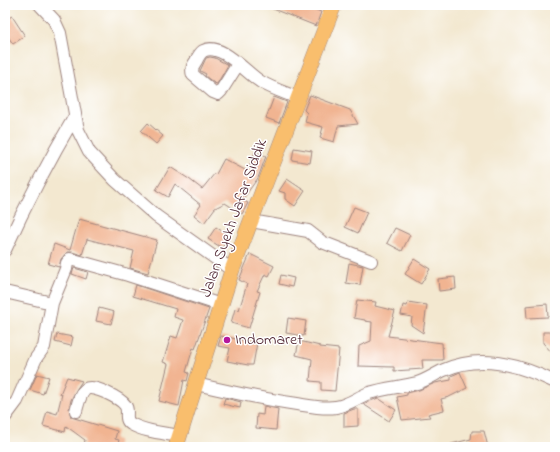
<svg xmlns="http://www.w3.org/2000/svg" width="560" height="452" font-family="'Indie Flower',sans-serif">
<rect width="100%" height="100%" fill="#fff"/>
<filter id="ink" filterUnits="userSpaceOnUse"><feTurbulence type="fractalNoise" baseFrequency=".025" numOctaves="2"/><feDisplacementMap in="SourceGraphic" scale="8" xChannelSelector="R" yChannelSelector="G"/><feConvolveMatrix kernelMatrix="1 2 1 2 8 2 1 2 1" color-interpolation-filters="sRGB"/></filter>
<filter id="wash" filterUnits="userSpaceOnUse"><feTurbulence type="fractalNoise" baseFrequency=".012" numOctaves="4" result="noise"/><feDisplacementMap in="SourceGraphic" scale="16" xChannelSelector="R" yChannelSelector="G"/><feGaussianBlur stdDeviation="0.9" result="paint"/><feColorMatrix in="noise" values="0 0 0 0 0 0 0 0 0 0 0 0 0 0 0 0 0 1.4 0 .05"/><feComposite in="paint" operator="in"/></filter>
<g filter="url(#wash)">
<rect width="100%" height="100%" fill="#f3e8d0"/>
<g id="blocks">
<path fill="#f1b491" d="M263,5h41l17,7 -5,14z
M12,16l13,20 -12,8 -8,-12v-12z
M210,57l5,1 13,7 -11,19 -3,-1 -9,-7 1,-2 -6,-3 6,-13z
M310,95l40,15 8,14 -20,2 -4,16 -14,-4 3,-11 -18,-5 2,-9 -3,-3z
M274,97l13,5 -8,21 -13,-5z
M148,123l15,13 -7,8 -15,-13z
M294,148l18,3 -2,12 -18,-3z
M255,152l11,4 -8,22 -16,22 6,3 -6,11 -17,-11 -10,5 -11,15 -10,-8 7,-10 -26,-21 -7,13 -12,-7 14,-23 19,12 13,10 13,-16 1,1 8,-15 23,12z
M287,179l18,12 -10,15 -10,-7v-6l-6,-2z
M354,207l13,5 -9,21 -13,-6z
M79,219l78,21 -9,33 -18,-5 4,-17 -47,-12 -5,16 -10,-3h-5l-6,7 -2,8 -11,-3 6,-20 16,6z
M216,227l13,9 -7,12 -14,-9z
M395,228l15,7 -8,16 -15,-8z
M250,254l24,12 -5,10 -4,-2 -8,17 3,1 -11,36 -18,-5 4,-14 4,1 8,-26 -8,-4z
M414,259l16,10 -9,15 -16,-10z
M349,263l14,3 -3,19 -14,-2z
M74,268l14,4 -2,7 -14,-5z
M281,275l13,3 -2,9 -13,-3z
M455,277l1,12 -17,2 -1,-12z
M136,285l73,24 -14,40 -2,-1 -7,24 3,1 -2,8 -3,-1 -5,26 -20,-5 9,-37 -5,-2 8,-26 6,2 6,-18 -9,-3 2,-8 -43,-13z
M357,300l19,2 -1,4 20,5 -7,25 54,7 1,17h-21l1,9 -29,2v-4l-36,-1 1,-20 12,-5 1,-19 -7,-1v-1l-11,-2z
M408,302l19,3 -4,28 -12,-8 1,-8 -11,-2 2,-10 4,1z
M547,304l1,13 -21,1 -1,-12z
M99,308l15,4 -3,12 -15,-3z
M288,318l18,3 -2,15 -18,-3z
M543,332h12v24l-12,-13z
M57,334l16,3 -2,9 -16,-4z
M221,336l36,7 -4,22h-5l-21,-4 3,-13 -12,-2z
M299,341l21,5v1l19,2 -4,42 -14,-1v-8l-11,-1 2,-22 -16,-4z
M460,372l7,16 -18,9 -8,2 3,11 -16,4 2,3 -28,3 -5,-23 10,-2v-2l12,-3 16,-7 16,-3v-4z
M37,374l12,3 -6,17 -13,-4z
M67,377l15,4 -6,9 -5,10 -2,9 2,8 46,14 -2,8 4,1 -2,7h-26v-1l-7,-1 1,-5 -19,-14 -1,6 -22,-6 4,-15 10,3 5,-20h-2z
M225,398l16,4 -1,6 -17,-4z
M378,398l18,12 -7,11 -26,-17z
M264,406l14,3 -2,21 -20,-2 1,-14 6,1z
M354,409h4v17l-14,1v-14z
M472,431h12l4,16h-37v-3l20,-5z"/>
</g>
</g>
<g filter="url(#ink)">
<use href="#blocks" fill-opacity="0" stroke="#9e847e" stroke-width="1"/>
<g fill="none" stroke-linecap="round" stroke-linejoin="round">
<defs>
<path id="minor" d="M40,5l14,15 6,13 18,97 11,22 26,28 41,36 76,54
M238,64l-17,27 -3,3 -5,-2 -20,-17c-2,-5 0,-10 3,-14 2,-4 4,-8 7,-10 18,-10 44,23 58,31 12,7 25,11 37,16
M251,221l57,10 14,11 49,19
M5,250c21,-46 44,-90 70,-134
M5,292l47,11
M196,384c34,8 67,15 101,20 13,2 26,5 39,3 13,-2 22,-10 33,-14 16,-5 32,-6 48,-10 10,-3 18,-9 27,-13 37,-17 77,-5 111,12
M76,411c2,-7 4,-18 10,-22 7,-5 35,10 39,16 5,6 -2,14 6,19 14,8 33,9 48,12
M5,417l12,-16 19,-43 8,-11 8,-44 14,-34 1,-6 3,-4 58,16 93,30"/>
<path id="major" d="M176,447l56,-177 102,-265"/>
</defs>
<use href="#minor" stroke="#9e847e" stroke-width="14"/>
<use href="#major" stroke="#9e847e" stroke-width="16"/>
<use href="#minor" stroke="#fff" stroke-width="12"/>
<use href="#major" stroke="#f9be6d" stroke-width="15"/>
</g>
</g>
<circle fill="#b5179e" stroke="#fff" stroke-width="1.5" cx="227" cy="340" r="4"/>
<g text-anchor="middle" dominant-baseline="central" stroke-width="3" stroke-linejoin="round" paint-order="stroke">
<g font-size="16" fill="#4a1f2b" stroke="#fff">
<text transform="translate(234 218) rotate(-70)">Jalan Syekh Jafar Siddik</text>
</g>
<g font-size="16" fill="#4a1f2b" stroke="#fff" text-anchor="start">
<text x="235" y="340">Indomaret</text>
</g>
</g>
<rect width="560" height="452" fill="none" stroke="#fff" stroke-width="20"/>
</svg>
